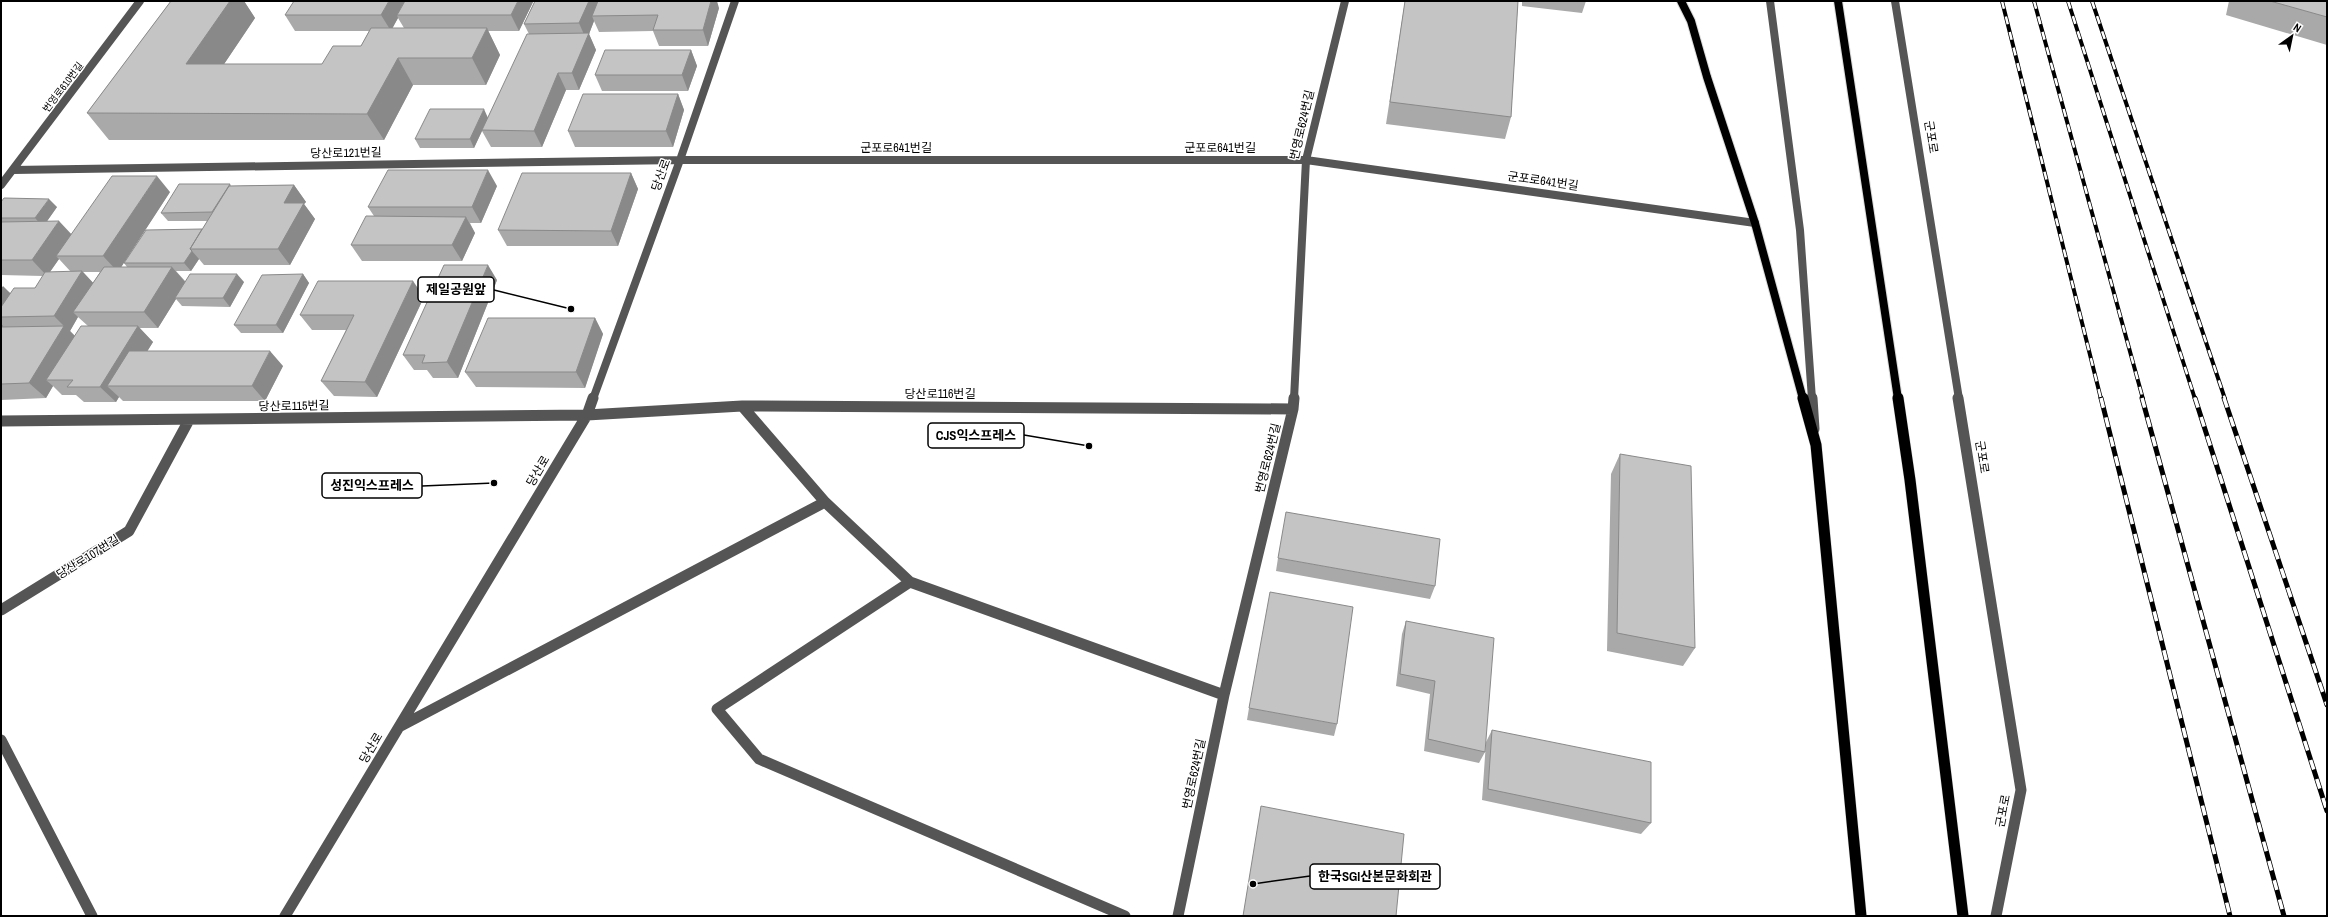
<svg xmlns="http://www.w3.org/2000/svg" width="2328" height="917" font-family="'Archivo Narrow','Noto Sans KR',sans-serif">
<rect width="100%" height="100%" fill="#fff"/>
<g fill="none" stroke-linecap="round" stroke-linejoin="round">
<defs>
<path id="major-far1" d="M1681,1l10,20 16,56 48,146 48,176
M1838,1l60,398"/>
<path id="major" d="M1803,398l13,47 45,471
M1898,398l12,82 53,436"/>
</defs>
<use href="#major-far1" stroke="#dbdbdb" stroke-width="10"/>
<use href="#major" stroke="#dbdbdb" stroke-width="12"/>
<path stroke="#555" stroke-width="8" d="M1770,1l30,229 12,169
M1895,1l64,398
M13,170l667,-10h626l449,63
M1,185l139,-184
M593,399l87,-239 55,-159
M1294,399l12,-239 39,-159"/>
<path stroke="#555" stroke-width="11" d="M1812,398l2,31
M1958,398l63,392 -25,126
M742,406l83,96 85,80 314,113
M1,421l586,-6 155,-9 551,3
M910,582l-193,127 42,50 366,157
M1,610l128,-79 60,-111
M399,727l426,-225
M1,740l91,176
M285,916l302,-501 6,-17
M1178,916l46,-221 69,-286 1,-11"/>
<use href="#major-far1" stroke="#000" stroke-width="8"/>
<use href="#major" stroke="#000" stroke-width="11"/>
<defs>
<path id="rail-far1" d="M2002,1l99,398
M2034,1l109,398
M2068,1l127,398
M2092,1l133,398"/>
<path id="rail" d="M2101,398l129,518
M2142,398l142,518
M2195,398l132,413
M2224,398l103,307"/>
</defs>
<use href="#rail-far1" stroke="#000" stroke-width="4"/>
<use href="#rail" stroke="#000" stroke-width="5"/>
<use href="#rail-far1" stroke="#fff" stroke-width="2.5" stroke-dasharray="8" stroke-linecap="butt"/>
<use href="#rail" stroke="#fff" stroke-width="3.5" stroke-dasharray="10" stroke-linecap="butt"/>
</g>
<path fill="#a9a9a9" fill-rule="evenodd" d="M171,1h73l11,17 -31,46h98l39,-18 8,-15h-74l-10,-16 248,-13 -14,29h-31l12,24 -14,30h-73l-29,55h-275l-22,-27zM398,18l6,10h-12z
M535,1l184,7 -11,38h-49l-6,-15 -54,1 -5,-11 -5,13 7,16 -17,40h-13l-24,57h-51l-9,-16 -8,17h-54l-5,-9 73,-22 41,-83 -5,-10z
M1405,1h113l-7,116 -6,22 -119,-15z
M1522,1h64l-4,12 -60,-7z
M2229,1h98v44l-101,-30z
M691,50l6,16 -9,25h-86l-7,-16z
M678,94l6,16 -11,37h-98l-7,-16z
M631,173l7,16 -20,57h-111l-9,-16z
M230,184l1,2 63,-1 12,17 -2,2 11,15 -25,46h-86l-5,-6 -8,12h-15l9,10 59,1 -14,25 -48,-1 -6,-7 -18,29h-19l14,14 -6,9 136,15 -18,35h-142l-4,-4 -3,5h-32l-8,-7h-14l-9,-9 -7,12 -45,2v-114l9,7 25,-5 8,-12 -42,-1v-73l56,5 -10,14 24,13 99,-42 -49,75h6l-3,-4 78,-33 5,-9h-39l-7,-8zM59,259l12,13h-21zM83,272h17l-7,11zM78,317l10,9 -13,10 -5,-5z
M497,186l-16,37h-11l5,10 -13,28h-100l-11,-16 23,-29 -6,-9z
M303,274l6,9 -26,50h-42l-7,-8z
M497,280l-39,98h-25l-6,-8h-13l-11,-15z
M424,297l-47,100 -43,-1 -13,-15 25,-51h-34l-12,-15z
M595,318l8,16 -18,54 -109,-1 -11,-15z
M1620,454l75,194 -12,18 -76,-15 4,-177z
M1278,558l157,28 -5,13 -154,-28z
M1406,621l79,131 -6,11 -55,-12 6,-57 -34,-8 6,-52z
M1249,708l88,16 -3,12 -87,-16z
M1492,730l159,93 -10,11 -159,-34 4,-58z"/>
<path fill="#898989" d="M230,1h14l11,17 -49,73 -20,-27z
M389,1h16l-8,14 1,3 -7,13 -10,-16z
M518,1h15v1l-14,29 -8,-16z
M589,1h14l-11,15 2,5 -5,13 7,16 -17,40 -7,-17 14,-34 -7,-16z
M711,1h6l2,7 -11,38 -5,-16z
M487,28l13,27 -14,30 -14,-27z
M691,50l6,16 -9,25 -6,-16z
M398,58l15,27 -29,55 -17,-26z
M558,73l8,17 -24,57 -8,-16z
M678,94l6,16 -11,37 -7,-16z
M484,109l4,9 -14,30 -4,-9z
M488,170l9,16 -16,37 -9,-16z
M631,173l7,16 -20,57 -7,-15z
M157,176l13,16 -52,80 -15,-16z
M294,185l12,17 -2,2 11,15 -25,46 -12,-16 6,-46z
M49,199l8,8 -14,20 -8,-9z
M466,217l9,16 -13,28 -10,-16z
M59,221l15,16 -18,19 3,3 -12,17 -15,-16z
M192,251l7,8 -8,12 -7,-8z
M488,265l9,15 -39,98 -11,-16z
M172,267l14,16 -11,15 1,1 -18,29 -14,-16z
M82,271l15,16 -24,25 5,5 -8,14 10,10 -34,39 7,6 -7,12 -17,-15 35,-57 -10,-10z
M237,274l7,8 -14,25 -7,-9z
M303,274l6,9 -26,50 -7,-8z
M413,281l11,16 -47,100 -12,-15z
M3,286l16,16 -18,15v-28z
M595,318l8,16 -18,54 -9,-16z
M1,323l2,3 -2,3z
M138,326l15,16 -27,44h-19l12,11 -3,5 -16,-15z
M270,351l13,15 -18,35 -13,-15z"/>
<path fill="#c4c4c4" stroke="#898989" d="M171,1h59l-44,63h136l11,-18h28l10,-18h116l-15,30h-74l-31,56 -280,-1z
M294,1h95l-8,14h-96z
M405,1h113l-7,14h-114z
M535,1h54l-10,22 -55,1z
M598,1h113l-8,29h-50l5,-15 -66,1z
M1405,1h113l-7,116 -121,-15z
M2270,1h57v16z
M589,33l-17,40h-14l-24,58 -52,-1 45,-96z
M605,50h86l-9,25h-87z
M583,94h95l-12,37h-98z
M430,109h54l-14,30h-55z
M388,170h100l-16,37h-104z
M522,173h109l-20,58 -113,-1z
M112,176h45l-54,80h-47z
M179,184h51l-18,28 -51,1z
M294,185l-10,18h20l-26,46h-88l39,-63z
M4,198l45,1 -14,19h-34v-16z
M366,216l100,1 -14,28h-101z
M59,221l-27,39h-31v-38z
M202,229l-12,20 2,2 -8,12h-60l22,-33z
M444,265h44l-41,97 -25,1 3,-8h-22z
M104,267h68l-28,45h-71z
M82,271l-28,45 -53,1v-10l13,-19h21l10,-16z
M190,274h47l-14,24h-48z
M303,274l-27,51h-42l28,-50z
M318,281h95l-48,101 -44,-1 33,-66h-54z
M488,318h107l-19,54h-111z
M64,326l-35,57 -28,1v-57z
M81,326h57l-38,61h-33l6,-7h-27z
M129,351h141l-18,35h-145z
M1620,454l71,12 4,182 -78,-15z
M1286,512l154,27 -5,47 -157,-28z
M1270,592l83,15 -16,117 -88,-16z
M1406,621l88,17 -9,114 -57,-13 7,-58 -35,-7z
M1492,730l159,32v61l-163,-34z
M1261,806l143,28 -8,82h-153z"/>
<g text-anchor="middle" dominant-baseline="central" stroke-width="3" stroke-linejoin="round" paint-order="stroke">
<g font-size="10" fill="#000" stroke="#fff">
<text transform="translate(63 87) rotate(-53)">번영로610번길</text>
</g>
<g font-size="12" fill="#000" stroke="#fff">
<text transform="translate(1302 125) rotate(-77)">번영로624번길</text>
<text transform="translate(1931 137) rotate(81)">군포로</text>
<text x="896" y="148">군포로641번길</text>
<text x="1220" y="148">군포로641번길</text>
<text transform="translate(346 153) rotate(-1)">당산로121번길</text>
<text transform="translate(661 175) rotate(-70)">당산로</text>
<text transform="translate(1543 181) rotate(8)">군포로641번길</text>
<text x="940" y="394">당산로116번길</text>
<text transform="translate(294 406) rotate(-1)">당산로115번길</text>
<text transform="translate(1982 457) rotate(81)">군포로</text>
<text transform="translate(1268 458) rotate(-76)">번영로624번길</text>
<text transform="translate(538 471) rotate(-59)">당산로</text>
<text transform="translate(88 557) rotate(-32)">당산로107번길</text>
<text transform="translate(371 748) rotate(-59)">당산로</text>
<text transform="translate(1194 774) rotate(-78)">번영로624번길</text>
<text transform="translate(2003 811) rotate(-79)">군포로</text>
</g>
</g>
<path fill="none" stroke="#000" stroke-width="1.5" d="M571 309L494 290M1089 446L1024 435M494 483L422 486M1253 884L1310 876"/>
<g fill="#000" stroke="#fff" stroke-width="1.5">
<circle cx="571" cy="309" r="4"/>
<circle cx="1089" cy="446" r="4"/>
<circle cx="494" cy="483" r="4"/>
<circle cx="1253" cy="884" r="4"/>
</g>
<g fill="#fff" stroke="#000" stroke-width="1.5">
<rect x="418" y="277" width="76" height="25" rx="4"/>
<rect x="928" y="423" width="96" height="25" rx="4"/>
<rect x="322" y="473" width="100" height="25" rx="4"/>
<rect x="1310" y="864" width="130" height="25" rx="4"/>
</g>
<g font-size="13" text-anchor="middle" font-weight="bold" fill="#000">
<text x="456" y="294">제일공원앞</text>
<text x="976" y="440">CJS익스프레스</text>
<text x="372" y="490">성진익스프레스</text>
<text x="1375" y="881">한국SGI산본문화회관</text>
</g>
<rect width="2328" height="917" fill="none" stroke="#000000" stroke-width="4"/>
<g transform="translate(2292 36) rotate(33)" stroke="#ffffff" stroke-width="3" paint-order="stroke">
<path d="M0-3L7 15L0 10L-7 15Z" fill="#000000"/>
<text y="-6" font-size="11" font-weight="bold" text-anchor="middle" fill="#000000">N</text>
</g>
</svg>
